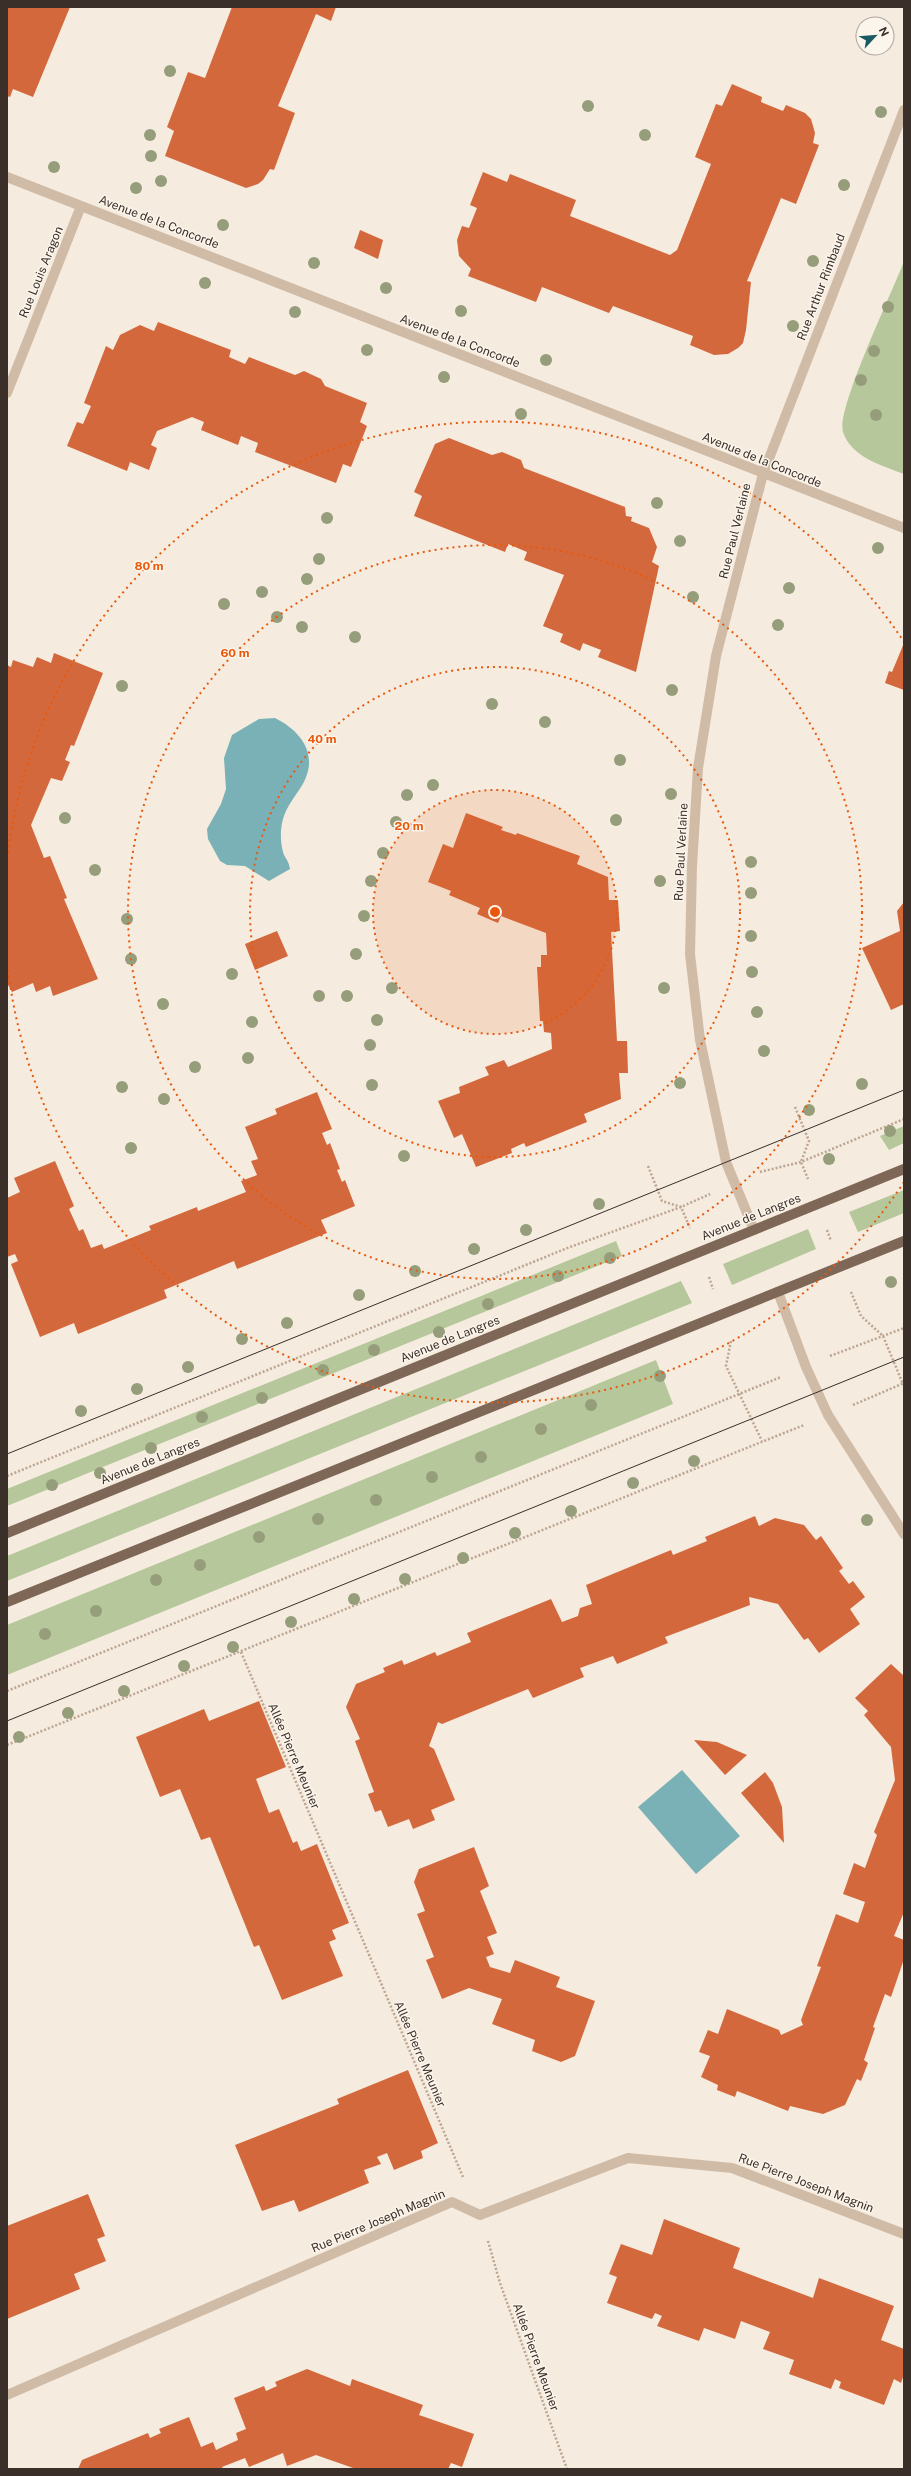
<svg xmlns="http://www.w3.org/2000/svg" width="911" height="2476" font-family="'Public Sans',sans-serif">
<rect width="100%" height="100%" fill="#f5ebde"/>
<path fill="#b6c79b" d="M904,261v213c-21,-8 -53,-17 -61,-42 -7,-23 50,-141 61,-171z
M904,1126v17l-15,7 -9,-14z
M904,1190v23l-46,19 -9,-20z
M808,1229l8,20 -84,36 -9,-21z
M616,1241l6,15 -615,250v-17z
M681,1281l11,22 -685,278v-25z
M656,1360l17,44 -666,271v-50z"/>
<path fill="#79b1b6" d="M275,718c28,14 45,39 26,69 -7,11 -14,19 -18,32 -3,10 -3,25 1,36 3,5 5,8 6,14l-21,12 -24,-15 -18,-1 -7,-4 -12,-22 -1,-10 14,-25 5,-15 -2,-31 8,-23 27,-16z
M682,1770l58,66 -44,38 -58,-67z"/>
<path fill="#d4683d" d="M7,7h63l-37,90 -20,-8 -3,8 -3,-1z
M232,7h104l-5,14 -15,-7 -38,92 17,7 -21,57 -4,-1 -7,11 -5,4 -12,4 -81,-32 9,-25 -7,-4 21,-55 17,6z
M732,84l30,13 -1,5 22,9 3,-6 19,8 6,6 4,14 -2,10 6,2 -23,59 -15,-6 -34,83 4,1 -5,48 -3,13 -5,5 -10,6 -14,1 -24,-10 3,-9 -80,-30 -4,7 -67,-26 -6,15 -68,-26 3,-7 -12,-13 -2,-16 5,-14 7,2 8,-20 -7,-3 13,-33 24,10 3,-8 66,26 -6,16 100,39 7,-5 34,-86 -16,-7 21,-53 6,2z
M360,230l23,10 -5,19 -24,-11z
M158,322l73,28 -2,7 16,7 4,-7 46,18 9,-4 17,8 4,7 42,17 -7,19 7,4 -16,41 -8,-3 -7,19 -81,-31 3,-9 -17,-7 -3,9 -37,-15 3,-8 -12,-5 -35,14 -6,14 6,3 -8,22 -19,-8 -3,9 -60,-25 10,-24 6,2 8,-18 -7,-3 22,-57 7,4 7,-15 20,-10 14,6z
M449,438l43,17 10,-3 19,8 3,8 101,39 1,9 6,1 -1,4 18,7 8,19 -5,15 7,4 -23,106 -38,-15 3,-7 -18,-7 -3,8 -20,-9 3,-8 -20,-8 21,-51 -40,-15 3,-8 -19,-8 -3,8 -91,-36 8,-20 -8,-4 21,-48z
M904,643v47l-19,-7 4,-12 3,1z
M54,653l49,20 -29,73 -3,-1 -6,15 5,2 -8,19 -11,-3 -20,47 13,33 6,-2 17,42 -3,1 34,80 -45,17 -3,-10 -14,6 -3,-9 -21,9 -5,-9v-318l4,2 2,-7 20,7 4,-10 14,6z
M466,813l37,14 -2,3 15,5 1,-2 63,23 -3,8 31,13 1,23h9l2,31 -9,1 6,109h10l1,32h-9l2,26 -37,15 3,8 -61,25 -2,-4 -13,6 1,4 -36,14 -14,-33 -8,4 -16,-37 22,-8 -1,-6 30,-12 -4,-8 19,-7 4,7 44,-18 -1,-16 -7,-1 -1,-11h-3l-3,-54h4v-12h6l-1,-22 -45,-17 -3,7 -21,-9 3,-6 -31,-13 2,-4 -23,-9 15,-38 10,4z
M904,902v102l-13,6 -29,-62 38,-17 -3,-20z
M277,931l11,25 -33,14 -10,-26z
M317,1092l15,37 -10,4 5,12 3,-2 10,26 -3,1 5,12 3,-2 10,26 -34,14 6,13 -90,36 -3,-8 -70,29 3,8 -89,36 -4,-11 -34,14 -29,-73 7,-3 -3,-7 -8,3v-59l13,-6 -6,-14 41,-17 19,45 -5,3 10,22 4,-2 8,19 11,-4 2,5 47,-19 -2,-4 48,-19 1,4 48,-19 -5,-11 16,-6 -6,-14 7,-2 -13,-32 32,-13 -2,-5z
M755,1516l4,10 16,-8 29,7 12,15 5,-4 22,32 -4,3 10,13 4,-3 12,16 -15,12 10,15 -41,29 -11,-15 -4,2 -26,-36 -29,-7 1,8 -85,32 3,6 -51,21 -4,-8 -33,12 4,9 -51,21 -5,-9 -86,35 -4,-2 -9,24 5,3 21,51 -24,10 4,10 -22,9 -4,-10 -21,8 -7,-17 -6,2 -7,-18 6,-2 -19,-51 5,-2 -14,-32 10,-23 29,-12 -2,-4 19,-8 2,5 31,-13 2,4 34,-14 -4,-9 84,-34 11,23 16,-6 2,-8 12,-4 -6,-19 85,-35 2,5 34,-14 -2,-4z
M891,1664l13,12v236l-10,24 10,4v19l-13,38 -6,-3 -12,33 2,1 -11,32 4,3 -7,18 -4,-2 -12,26 -22,9 -33,-8 -2,5 -51,-20 -2,6 -18,-7 1,-5 -17,-8 9,-21 -11,-4 9,-22 10,4 9,-25 52,21 2,5 22,-10 -2,-5 20,-53 -4,-1 19,-52 22,9 7,-21 -22,-8 11,-31 11,5 12,-33 -3,-3 21,-52 -4,-33 -27,-32 4,-4 -13,-13z
M259,1701l27,66 -30,12 13,34 10,-4 14,34 4,-2 4,10 16,-7 32,79 -17,7 4,9 -7,3 14,34 -61,24 -23,-55 -5,2 -44,-110 -9,3 -21,-51 -20,8 -24,-60 68,-28 5,12z
M694,1740l23,2 30,13 -22,20z
M765,1772l8,11 9,24 2,36 -43,-50z
M474,1847l15,39 -9,5 17,42 -10,4 7,17 -8,3 4,10 20,6 5,-13 45,17 -4,10 39,14 -20,55 -14,6 -29,-11 3,-11 -43,-16 10,-25 -33,-11 -27,11 -16,-39 8,-3 -17,-43 8,-3 -11,-29 5,-13z
M408,2070l30,73 -17,8 2,7 -29,12 -7,-17 -10,4 4,7 -17,6 5,13 -70,29 -5,-12 -32,11 -27,-66 104,-41 -2,-5z
M88,2194l17,42 -8,3 9,22 -32,13 6,15 -73,30v-93z
M664,2219l76,29 -7,20 80,30 6,-20 75,28 -13,34 23,9v25l-3,9 -7,-4 -10,26 -45,-17 2,-6 -6,-3 -4,10 -42,-15 5,-14 -31,-11 7,-17 -29,-11 -6,18 -31,-11 -5,13 -42,-15 5,-10 -7,-3 -3,6 -45,-16 10,-26 -8,-3 12,-30 31,11z
M307,2369l43,17 2,-7 71,26 -4,10 55,19 -12,33 -11,-4 -3,6h-92l-40,-14 -29,11 -4,-13 -34,14 -4,-9 -23,9 1,2h-145l4,-9 66,-27 2,5 11,-5 -2,-4 30,-12 12,30 12,-5 3,8 22,-10 -2,-7 10,-4 -12,-31 30,-12 2,5 11,-5 -2,-4z"/>
<g fill="none" stroke-linecap="round" stroke-linejoin="round">
<path stroke="#bca591" stroke-width="2.5" stroke-dasharray="2 2" stroke-linecap="butt" d="M795,1107l14,34 -8,21 7,17
M648,1166l14,35 19,6 9,21
M760,1172l41,-10 103,-43
M827,1230l4,11
M709,1277l4,12
M851,1292l10,24 22,20 20,48
M731,1341l-5,25 36,75
M830,1356l74,-28
M853,1405l51,-22
M7,1476l563,-229 111,-40 29,-13
M241,1652l222,525
M7,1691l774,-314
M7,1745l797,-320
M488,2241l12,42 67,186"/>
<path stroke="#d0bba7" stroke-width="10" d="M7,177l897,351
M7,393l74,-187
M754,1230l-28,-68 -26,-122 -10,-86 2,-88 6,-98 18,-112 47,-182 141,-364
M778,1292l28,75 22,48 76,119
M7,2395l445,-193 28,13 148,-57 104,10 172,66"/>
<path stroke="#7f6758" stroke-width="10" d="M7,1533l897,-364
M7,1602l897,-361"/>
<path stroke="#3b2f29" stroke-width="1" d="M7,1454l897,-364
M7,1721l897,-364"/>
</g>
<g fill="#969d7a">
<circle cx="170" cy="71" r="6"/>
<circle cx="588" cy="106" r="6"/>
<circle cx="881" cy="112" r="6"/>
<circle cx="150" cy="135" r="6"/>
<circle cx="645" cy="135" r="6"/>
<circle cx="151" cy="156" r="6"/>
<circle cx="54" cy="167" r="6"/>
<circle cx="161" cy="181" r="6"/>
<circle cx="844" cy="185" r="6"/>
<circle cx="136" cy="188" r="6"/>
<circle cx="223" cy="225" r="6"/>
<circle cx="813" cy="261" r="6"/>
<circle cx="314" cy="263" r="6"/>
<circle cx="205" cy="283" r="6"/>
<circle cx="386" cy="288" r="6"/>
<circle cx="888" cy="307" r="6"/>
<circle cx="461" cy="311" r="6"/>
<circle cx="295" cy="312" r="6"/>
<circle cx="793" cy="326" r="6"/>
<circle cx="367" cy="350" r="6"/>
<circle cx="874" cy="351" r="6"/>
<circle cx="546" cy="360" r="6"/>
<circle cx="444" cy="377" r="6"/>
<circle cx="861" cy="380" r="6"/>
<circle cx="521" cy="414" r="6"/>
<circle cx="876" cy="415" r="6"/>
<circle cx="657" cy="503" r="6"/>
<circle cx="327" cy="518" r="6"/>
<circle cx="680" cy="541" r="6"/>
<circle cx="878" cy="548" r="6"/>
<circle cx="319" cy="559" r="6"/>
<circle cx="307" cy="579" r="6"/>
<circle cx="789" cy="588" r="6"/>
<circle cx="262" cy="592" r="6"/>
<circle cx="693" cy="597" r="6"/>
<circle cx="224" cy="604" r="6"/>
<circle cx="277" cy="617" r="6"/>
<circle cx="778" cy="625" r="6"/>
<circle cx="302" cy="627" r="6"/>
<circle cx="355" cy="637" r="6"/>
<circle cx="122" cy="686" r="6"/>
<circle cx="672" cy="690" r="6"/>
<circle cx="492" cy="704" r="6"/>
<circle cx="545" cy="722" r="6"/>
<circle cx="620" cy="760" r="6"/>
<circle cx="433" cy="785" r="6"/>
<circle cx="671" cy="794" r="6"/>
<circle cx="407" cy="795" r="6"/>
<circle cx="65" cy="818" r="6"/>
<circle cx="616" cy="820" r="6"/>
<circle cx="396" cy="822" r="6"/>
<circle cx="383" cy="853" r="6"/>
<circle cx="751" cy="862" r="6"/>
<circle cx="95" cy="870" r="6"/>
<circle cx="371" cy="881" r="6"/>
<circle cx="660" cy="881" r="6"/>
<circle cx="751" cy="893" r="6"/>
<circle cx="364" cy="916" r="6"/>
<circle cx="127" cy="919" r="6"/>
<circle cx="751" cy="936" r="6"/>
<circle cx="356" cy="954" r="6"/>
<circle cx="131" cy="959" r="6"/>
<circle cx="752" cy="972" r="6"/>
<circle cx="232" cy="974" r="6"/>
<circle cx="392" cy="988" r="6"/>
<circle cx="664" cy="988" r="6"/>
<circle cx="319" cy="996" r="6"/>
<circle cx="347" cy="996" r="6"/>
<circle cx="163" cy="1004" r="6"/>
<circle cx="757" cy="1012" r="6"/>
<circle cx="377" cy="1020" r="6"/>
<circle cx="252" cy="1022" r="6"/>
<circle cx="370" cy="1045" r="6"/>
<circle cx="764" cy="1051" r="6"/>
<circle cx="248" cy="1058" r="6"/>
<circle cx="195" cy="1067" r="6"/>
<circle cx="680" cy="1083" r="6"/>
<circle cx="862" cy="1084" r="6"/>
<circle cx="372" cy="1085" r="6"/>
<circle cx="122" cy="1087" r="6"/>
<circle cx="164" cy="1099" r="6"/>
<circle cx="809" cy="1110" r="6"/>
<circle cx="890" cy="1131" r="6"/>
<circle cx="131" cy="1148" r="6"/>
<circle cx="404" cy="1156" r="6"/>
<circle cx="829" cy="1159" r="6"/>
<circle cx="599" cy="1204" r="6"/>
<circle cx="526" cy="1230" r="6"/>
<circle cx="474" cy="1249" r="6"/>
<circle cx="610" cy="1258" r="6"/>
<circle cx="415" cy="1271" r="6"/>
<circle cx="558" cy="1276" r="6"/>
<circle cx="891" cy="1282" r="6"/>
<circle cx="359" cy="1295" r="6"/>
<circle cx="488" cy="1304" r="6"/>
<circle cx="287" cy="1323" r="6"/>
<circle cx="439" cy="1332" r="6"/>
<circle cx="242" cy="1339" r="6"/>
<circle cx="374" cy="1350" r="6"/>
<circle cx="188" cy="1367" r="6"/>
<circle cx="323" cy="1370" r="6"/>
<circle cx="660" cy="1376" r="6"/>
<circle cx="137" cy="1389" r="6"/>
<circle cx="262" cy="1398" r="6"/>
<circle cx="591" cy="1405" r="6"/>
<circle cx="81" cy="1411" r="6"/>
<circle cx="202" cy="1417" r="6"/>
<circle cx="541" cy="1429" r="6"/>
<circle cx="151" cy="1448" r="6"/>
<circle cx="481" cy="1457" r="6"/>
<circle cx="694" cy="1461" r="6"/>
<circle cx="100" cy="1473" r="6"/>
<circle cx="432" cy="1477" r="6"/>
<circle cx="633" cy="1483" r="6"/>
<circle cx="52" cy="1485" r="6"/>
<circle cx="376" cy="1500" r="6"/>
<circle cx="571" cy="1511" r="6"/>
<circle cx="318" cy="1519" r="6"/>
<circle cx="867" cy="1520" r="6"/>
<circle cx="515" cy="1533" r="6"/>
<circle cx="259" cy="1537" r="6"/>
<circle cx="463" cy="1558" r="6"/>
<circle cx="200" cy="1565" r="6"/>
<circle cx="405" cy="1579" r="6"/>
<circle cx="156" cy="1580" r="6"/>
<circle cx="354" cy="1599" r="6"/>
<circle cx="96" cy="1611" r="6"/>
<circle cx="291" cy="1622" r="6"/>
<circle cx="45" cy="1634" r="6"/>
<circle cx="233" cy="1647" r="6"/>
<circle cx="184" cy="1666" r="6"/>
<circle cx="124" cy="1691" r="6"/>
<circle cx="68" cy="1713" r="6"/>
<circle cx="19" cy="1737" r="6"/>
</g>
<circle cx="495" cy="912" r="122" fill="#e8590c" fill-opacity=".12"/>
<g fill="none" stroke="#e8590c" stroke-width="2" stroke-dasharray="2 4">
<circle cx="495" cy="912" r="122"/>
<circle cx="495" cy="912" r="245"/>
<circle cx="495" cy="912" r="367"/>
<path d="M904 1182A490 490 0 0 1 7 959M7 865A490 490 0 0 1 904 642"/>
</g>
<g text-anchor="middle" dominant-baseline="central" stroke-width="3" stroke-linejoin="round" paint-order="stroke">
<g font-size="12" fill="#3b2f29" stroke="#fcf5eb">
<text transform="translate(159 222) rotate(21)">Avenue de la Concorde</text>
<text transform="translate(41 272) rotate(-68)">Rue Louis Aragon</text>
<text transform="translate(821 287) rotate(-69)">Rue Arthur Rimbaud</text>
<text transform="translate(460 341) rotate(21)">Avenue de la Concorde</text>
<text transform="translate(762 460) rotate(22)">Avenue de la Concorde</text>
<text transform="translate(735 531) rotate(-76)">Rue Paul Verlaine</text>
<text transform="translate(681 852) rotate(-87)">Rue Paul Verlaine</text>
<text transform="translate(751 1217) rotate(-22)">Avenue de Langres</text>
<text transform="translate(450 1339) rotate(-22)">Avenue de Langres</text>
<text transform="translate(150 1461) rotate(-22)">Avenue de Langres</text>
<text transform="translate(294 1756) rotate(67)">Allée Pierre Meunier</text>
<text transform="translate(420 2054) rotate(67)">Allée Pierre Meunier</text>
<text transform="translate(806 2183) rotate(21)">Rue Pierre Joseph Magnin</text>
<text transform="translate(378 2221) rotate(-23)">Rue Pierre Joseph Magnin</text>
<text transform="translate(536 2357) rotate(70)">Allée Pierre Meunier</text>
</g>
</g>
<circle cx="495" cy="912" r="6" fill="#e8590c" stroke="#fcf5eb" stroke-width="2"/>
<g font-size="12" text-anchor="middle" font-weight="bold" fill="#e8590c" stroke="#fcf5eb" stroke-width="3" stroke-linejoin="round" paint-order="stroke">
<text x="149" y="570">80 m</text>
<text x="235" y="657">60 m</text>
<text x="322" y="743">40 m</text>
<text x="409" y="830">20 m</text>
</g>
<rect width="911" height="2476" fill="none" stroke="#3b2f29" stroke-width="16"/>
<g transform="translate(875 36) rotate(64)"><circle r="19" fill="#fcf5eb" stroke="#afa69d"/>
<path d="M0-3L7 15L0 10L-7 15Z" fill="#185b63"/>
<text y="-6" font-size="11" font-weight="bold" text-anchor="middle" fill="#3b2f29">N</text>
</g>
</svg>
